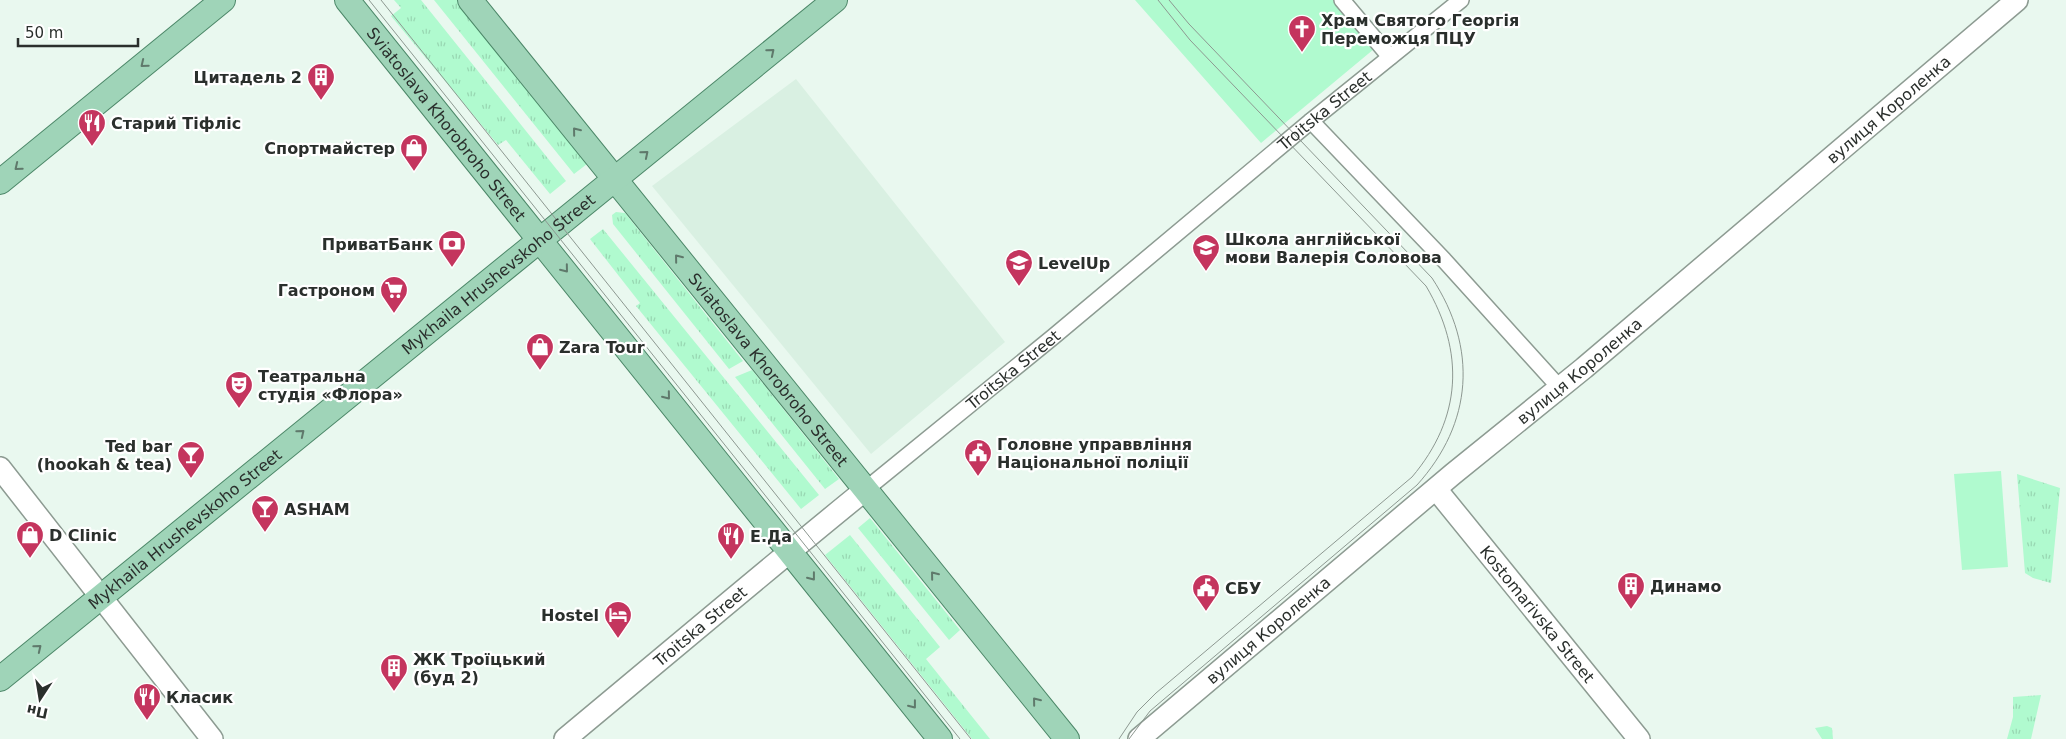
<svg xmlns="http://www.w3.org/2000/svg" width="2066" height="739" font-family="'DejaVu Sans',sans-serif">
<defs>
<pattern id="grass-tufts" width="24" height="20" patternUnits="userSpaceOnUse" patternTransform="scale(1.25)"><rect width="24" height="20" fill="#b0facf"/><path d="M3 7l-1-3M5 7V3M7 7l1-3M15 17l-1-3M17 17v-4M19 17l1-3" fill="none" stroke="#98d7b2"/></pattern>
</defs>
<rect width="100%" height="100%" fill="#e9f8ef"/>
<path fill="#d9f0e2" d="M796,79l209,263 -134,112 -219,-268z"/>
<path fill="url(#grass-tufts)" d="M394,0h27l145,181 -16,13 -44,-54 -8,5 -107,-129 10,-8z
M434,0h24l129,164 -13,10z
M616,212l9,1 118,148 -14,8 -116,-145 -1,-9z
M603,229l216,266 -18,14 -165,-203 4,-3 -50,-64z
M752,370l87,109 -14,10 -90,-112z
M2017,474l43,14 -9,95 -18,-5 -8,-5z
M870,518l90,112 -11,10 -91,-112z
M850,535l90,112 -14,12 64,80h-18l-147,-184z
M2041,695l-10,44h-24l6,-22v-20z
M1827,726l5,2 1,11h-11l-7,-11z"/>
<path fill="#b0facf" d="M1135,0h198l41,49 -113,94z
M2001,471l7,96 -46,3 -8,-96z"/>
<g fill="none" stroke-linecap="round" stroke-linejoin="round">
<defs>
<g id="street">
<path d="M1342,0l48,57"/>
<path d="M1311,121l133,139 115,127"/>
<path id="s1" d="M865,490l188,-153 258,-216 150,-121"/>
</g>
<g id="secondary">
<path d="M0,468l212,271"/>
<path id="s2" d="M1436,489l203,250"/>
<path id="s3" d="M565,739c100,-83 199,-167 300,-249"/>
<path id="s4" d="M1139,739l314,-265 131,-106 433,-368"/>
</g>
<g id="primary">
<path id="s5" d="M347,0l593,739"/>
<path id="s6" d="M470,0l597,739"/>
<path d="M0,182l223,-182"/>
<path id="s7" d="M0,679l835,-679"/>
</g>
</defs>
<use href="#street" stroke="#8d9b92" stroke-width="18"/>
<use href="#secondary" stroke="#8d9b92" stroke-width="24"/>
<use href="#primary" stroke="#4c8768" stroke-width="26"/>
<use href="#street" stroke="#fff" stroke-width="15"/>
<use href="#secondary" stroke="#fff" stroke-width="21"/>
<use href="#primary" stroke="#9fd4b8" stroke-width="24"/>
<path stroke="#8d9891" stroke-width="1" d="M369,0l591,739
M381,0l590,739
M1119,739l18,-27 19,-19 256,-216c50,-59 53,-125 14,-191l-236,-246 -32,-40
M1129,739l21,-28 267,-226c56,-62 61,-137 15,-207l-243,-254 -20,-24"/>
</g>
<defs><path id="oneway-chevron" d="M-2-3.5L2.5 0L-2 3.5" fill="none" stroke-width="1.6" stroke-linecap="round" stroke-linejoin="round" transform="scale(1.25)"/></defs>
<g stroke="#5f796b">
<use href="#oneway-chevron" transform="translate(771 52) rotate(-40)"/>
<use href="#oneway-chevron" transform="translate(144 64) rotate(141)"/>
<use href="#oneway-chevron" transform="translate(576 131) rotate(-129)"/>
<use href="#oneway-chevron" transform="translate(645 154) rotate(-40)"/>
<use href="#oneway-chevron" transform="translate(18 167) rotate(141)"/>
<use href="#oneway-chevron" transform="translate(678 258) rotate(-129)"/>
<use href="#oneway-chevron" transform="translate(565 269) rotate(51)"/>
<use href="#oneway-chevron" transform="translate(667 396) rotate(51)"/>
<use href="#oneway-chevron" transform="translate(301 433) rotate(-39)"/>
<use href="#oneway-chevron" transform="translate(934 575) rotate(-129)"/>
<use href="#oneway-chevron" transform="translate(812 577) rotate(52)"/>
<use href="#oneway-chevron" transform="translate(38 648) rotate(-39)"/>
<use href="#oneway-chevron" transform="translate(1036 701) rotate(-129)"/>
<use href="#oneway-chevron" transform="translate(913 705) rotate(52)"/>
</g>
<defs>
<symbol id="church-pin" viewBox="-11 -11 22 30"><path d="M0 17L-7.5 6A9.5 9.5 0 1 1 7.5 6Z" fill="#c4355e" stroke="#fff"/><path d="M-1.2-6h2.4v3.5h3.3v2.4h-3.3V6h-2.4V-.1h-3.3v-2.4h3.3Z" fill="#fff"/></symbol>
<symbol id="building-pin" viewBox="-11 -11 22 30"><path d="M0 17L-7.5 6A9.5 9.5 0 1 1 7.5 6Z" fill="#c4355e" stroke="#fff"/><path d="M-4-6H4V6H1V3H-1V6H-4ZM-2.5-4.3h1.7v1.8h-1.7ZM.8-4.3h1.7v1.8H.8ZM-2.5-1h1.7V.8h-1.7ZM.8-1h1.7V.8H.8Z" fill="#fff"/></symbol>
<symbol id="restaurant-pin" viewBox="-11 -11 22 30"><path d="M0 17L-7.5 6A9.5 9.5 0 1 1 7.5 6Z" fill="#c4355e" stroke="#fff"/><path d="M-5-6h1v4h1v-4h1v4h1v-4h1v5L-1.5 .5V6h-2V.5L-5-1ZM5-6V6H3V1.5H1.5Q1.5-4 5-6Z" fill="#fff"/></symbol>
<symbol id="shop-pin" viewBox="-11 -11 22 30"><path d="M0 17L-7.5 6A9.5 9.5 0 1 1 7.5 6Z" fill="#c4355e" stroke="#fff"/><path d="M-5-2.5h2.3a2.7 3.5 0 0 1 5.4 0H5L5.5 6h-11ZM-1.5-2.5h3a1.5 2.3 0 0 0-3 0Z" fill="#fff"/></symbol>
<symbol id="bank-pin" viewBox="-11 -11 22 30"><path d="M0 17L-7.5 6A9.5 9.5 0 1 1 7.5 6Z" fill="#c4355e" stroke="#fff"/><path d="M-6-4H6V4H-6ZM0-2.3a2.3 2.3 0 1 0 0 4.6a2.3 2.3 0 1 0 0-4.6Z" fill="#fff"/></symbol>
<symbol id="school-pin" viewBox="-11 -11 22 30"><path d="M0 17L-7.5 6A9.5 9.5 0 1 1 7.5 6Z" fill="#c4355e" stroke="#fff"/><path d="M0-5L7-2L0 1L-7-2ZM-4 1L0 2.5L4 1V4Q0 6-4 4Z" fill="#fff"/></symbol>
<symbol id="university-pin" viewBox="-11 -11 22 30"><path d="M0 17L-7.5 6A9.5 9.5 0 1 1 7.5 6Z" fill="#c4355e" stroke="#fff"/><path d="M0-5L7-2L0 1L-7-2ZM-4 1L0 2.5L4 1V4Q0 6-4 4Z" fill="#fff"/></symbol>
<symbol id="supermarket-pin" viewBox="-11 -11 22 30"><path d="M0 17L-7.5 6A9.5 9.5 0 1 1 7.5 6Z" fill="#c4355e" stroke="#fff"/><path d="M-6-5.5h2.5l.6 2H6L4.5 2H-2.5L-4.4-4H-6ZM-1.5 3.2a1.3 1.3 0 1 0 .1 0ZM3 3.2a1.3 1.3 0 1 0 .1 0Z" fill="#fff"/></symbol>
<symbol id="theatre-pin" viewBox="-11 -11 22 30"><path d="M0 17L-7.5 6A9.5 9.5 0 1 1 7.5 6Z" fill="#c4355e" stroke="#fff"/><path d="M-5-5.5Q0-4 5-5.5V0Q5 5 0 6Q-5 5-5 0ZM-3.3-2.5H-1v1.5H-3.3ZM1-2.5H3.3v1.5H1ZM-2.8 1Q0 5.5 2.8 1Z" fill="#fff"/></symbol>
<symbol id="civic-pin" viewBox="-11 -11 22 30"><path d="M0 17L-7.5 6A9.5 9.5 0 1 1 7.5 6Z" fill="#c4355e" stroke="#fff"/><path d="M-.6-6.5H3V-4.5H.6V-3L4-1V1h2V6H-6V1h2V-1L-.6-3ZM-1.2 2.5V6h2.4V2.5Z" fill="#fff"/></symbol>
<symbol id="bar-pin" viewBox="-11 -11 22 30"><path d="M0 17L-7.5 6A9.5 9.5 0 1 1 7.5 6Z" fill="#c4355e" stroke="#fff"/><path d="M-6-5H6L.8 .8V4.5H3.5V6h-7V4.5H-.8V.8Z" fill="#fff"/></symbol>
<symbol id="hotel-pin" viewBox="-11 -11 22 30"><path d="M0 17L-7.5 6A9.5 9.5 0 1 1 7.5 6Z" fill="#c4355e" stroke="#fff"/><path d="M-6-4.5h1.5V1H6V5H4.5V3h-9V5H-6ZM-4 0a1.8 1.8 0 1 1 3.6 0ZM.5 0V-2.5h3Q6-2.5 6 0Z" fill="#fff"/></symbol>
</defs>
<g fill-rule="evenodd">
<use href="#church-pin" x="1286" y="13" width="32" height="43"/>
<use href="#building-pin" x="305" y="61" width="32" height="43"/>
<use href="#restaurant-pin" x="76" y="107" width="32" height="43"/>
<use href="#shop-pin" x="398" y="132" width="32" height="43"/>
<use href="#bank-pin" x="436" y="228" width="32" height="43"/>
<use href="#school-pin" x="1190" y="232" width="32" height="43"/>
<use href="#university-pin" x="1003" y="247" width="32" height="43"/>
<use href="#supermarket-pin" x="378" y="274" width="32" height="43"/>
<use href="#shop-pin" x="524" y="331" width="32" height="43"/>
<use href="#theatre-pin" x="223" y="369" width="32" height="43"/>
<use href="#civic-pin" x="962" y="437" width="32" height="43"/>
<use href="#bar-pin" x="175" y="439" width="32" height="43"/>
<use href="#bar-pin" x="249" y="493" width="32" height="43"/>
<use href="#shop-pin" x="14" y="519" width="32" height="43"/>
<use href="#restaurant-pin" x="715" y="520" width="32" height="43"/>
<use href="#building-pin" x="1615" y="570" width="32" height="43"/>
<use href="#civic-pin" x="1190" y="572" width="32" height="43"/>
<use href="#hotel-pin" x="602" y="599" width="32" height="43"/>
<use href="#building-pin" x="378" y="652" width="32" height="43"/>
<use href="#restaurant-pin" x="131" y="681" width="32" height="43"/>
</g>
<g text-anchor="middle" dominant-baseline="central" stroke-width="4.5" stroke-linejoin="round" paint-order="stroke">
<g font-size="16" font-weight="bold" fill="#2a2f2c" stroke="#fff" text-anchor="start">
<text x="1321" y="20">Храм Святого Георгія<tspan x="1321" dy="18">Переможця ПЦУ</tspan></text>
<text x="302" y="77" text-anchor="end">Цитадель 2</text>
<text x="111" y="123">Старий Тіфліс</text>
<text x="395" y="148" text-anchor="end">Спортмайстер</text>
<text x="1225" y="239">Школа англійської<tspan x="1225" dy="18">мови Валерія Соловова</tspan></text>
<text x="433" y="244" text-anchor="end">ПриватБанк</text>
<text x="1038" y="263">LevelUp</text>
<text x="375" y="290" text-anchor="end">Гастроном</text>
<text x="559" y="347">Zara Tour</text>
<text x="258" y="376">Театральна<tspan x="258" dy="18">студія «Флора»</tspan></text>
<text x="997" y="444">Головне управвління<tspan x="997" dy="18">Національної поліції</tspan></text>
<text x="172" y="446" text-anchor="end">Ted bar<tspan x="172" dy="18">(hookah &amp; tea)</tspan></text>
<text x="284" y="509">ASHAM</text>
<text x="49" y="535">D Clinic</text>
<text x="750" y="536">Е.Да</text>
<text x="1650" y="586">Динамо</text>
<text x="1225" y="588">СБУ</text>
<text x="599" y="615" text-anchor="end">Hostel</text>
<text x="413" y="659">ЖК Троїцький<tspan x="413" dy="18">(буд 2)</tspan></text>
<text x="166" y="697">Класик</text>
</g>
<g font-size="16" fill="#2a2f2c" stroke="#fff">
<text stroke="none"><textPath href="#s4" startOffset="979">вулиця Короленка</textPath></text>
<text stroke="none"><textPath href="#s1" startOffset="596">Troitska Street</textPath></text>
<text stroke="none"><textPath href="#s5" startOffset="159">Sviatoslava Khorobroho Street</textPath></text>
<text stroke="none"><textPath href="#s7" startOffset="642">Mykhaila Hrushevskoho Street</textPath></text>
<text stroke="none"><textPath href="#s1" startOffset="191">Troitska Street</textPath></text>
<text stroke="none"><textPath href="#s6" startOffset="475">Sviatoslava Khorobroho Street</textPath></text>
<text stroke="none"><textPath href="#s4" startOffset="574">вулиця Короленка</textPath></text>
<text stroke="none"><textPath href="#s7" startOffset="238">Mykhaila Hrushevskoho Street</textPath></text>
<text stroke="none"><textPath href="#s2" startOffset="161">Kostomarivska Street</textPath></text>
<text stroke="none"><textPath href="#s3" startOffset="176">Troitska Street</textPath></text>
<text stroke="none"><textPath href="#s4" startOffset="169">вулиця Короленка</textPath></text>
</g>
</g>
<g transform="translate(40 699) rotate(192)" stroke="#ffffff" stroke-width="4" paint-order="stroke">
<path d="M0-4L9 19L0 12L-9 19Z" fill="#2a2f2c"/>
<text y="-8" font-size="14" font-weight="bold" text-anchor="middle" fill="#2a2f2c">Пн</text>
</g>
<path d="M18 38v8h120v-8" fill="none" stroke="#2a2f2c" stroke-width="2.5"/>
<text x="25" y="38" font-size="15" fill="#2a2f2c" stroke="#ffffff" stroke-width="4" paint-order="stroke">50 m</text>
</svg>
